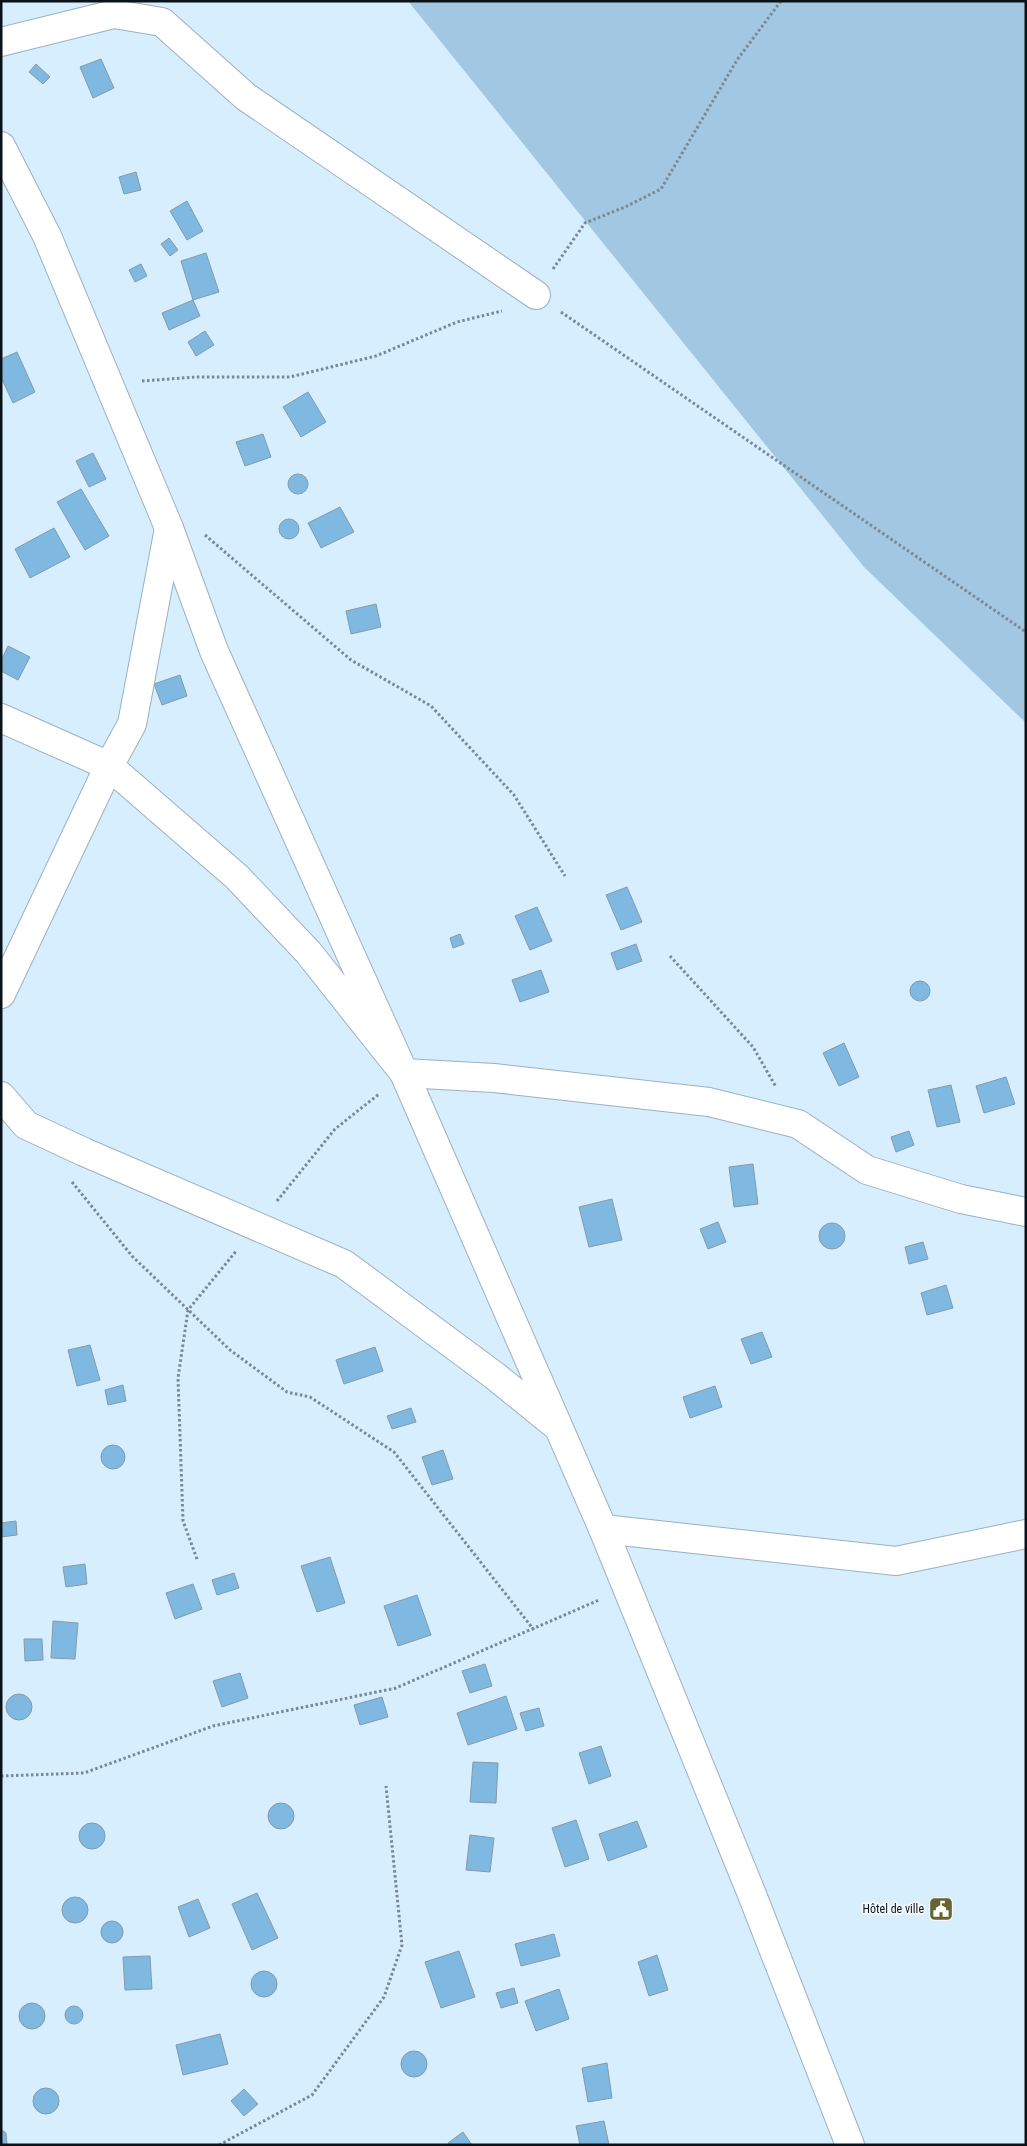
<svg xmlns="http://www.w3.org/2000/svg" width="1027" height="2146" font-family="'Roboto Condensed',sans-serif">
<rect width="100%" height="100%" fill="#d7eeff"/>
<path fill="#a1c7e3" d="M408,1h618v722l-162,-156z"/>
<path fill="#7fb9e2" stroke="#859aa9" d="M101,59l13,29 -21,10 -13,-31z
M36,64l14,13 -7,7 -14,-12z
M136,172l5,18 -17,4 -5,-17z
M187,201l16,30 -16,9 -17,-29z
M169,238l9,12 -8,6 -9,-12z
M206,253l13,39 -26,8 -12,-39z
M141,264l6,12 -12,6 -6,-12z
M193,300l7,16 -31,14 -7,-17z
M205,331l9,14 -18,11 -8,-14z
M17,352l18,40 -22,11 -12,-26v-18z
M308,392l18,30 -25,15 -18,-30z
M263,434l8,23 -26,9 -9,-24z
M93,453l13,26 -17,8 -13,-26z
M288 484a10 10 0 1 1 20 0a10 10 0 1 1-20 0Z
M81,489l28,47 -24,14 -28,-48z
M340,507l14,25 -33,16 -13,-25z
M279 529a10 10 0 1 1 20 0a10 10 0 1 1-20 0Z
M54,528l16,29 -40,21 -15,-29z
M376,604l5,23 -30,7 -5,-23z
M8,646l22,11 -12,23 -17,-9v-10z
M180,675l7,21 -25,9 -8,-21z
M627,887l15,35 -21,8 -15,-35z
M537,907l15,34 -22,9 -15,-34z
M460,934l4,10 -11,4 -3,-10z
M636,944l6,17 -25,9 -6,-17z
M541,970l8,22 -29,10 -8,-22z
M910 991a10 10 0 1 1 20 0a10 10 0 1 1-20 0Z
M844,1043l15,34 -20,9 -16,-33z
M1006,1077l9,27 -31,9 -8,-27z
M951,1085l9,37 -23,5 -9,-37z
M909,1131l5,14 -18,7 -5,-15z
M753,1164l5,40 -24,3 -5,-40z
M612,1199l10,41 -33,7 -10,-40z
M718,1222l8,20 -18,7 -8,-20z
M819 1236a13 13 0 1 1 26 0a13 13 0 1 1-26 0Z
M923,1242l5,17 -19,5 -4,-17z
M946,1285l7,23 -26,7 -6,-22z
M762,1332l10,25 -21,7 -10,-25z
M90,1345l10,35 -23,6 -9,-36z
M375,1347l8,24 -39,13 -8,-24z
M123,1385l3,16 -18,4 -3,-15z
M715,1386l7,21 -32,11 -7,-21z
M411,1408l5,14 -24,7 -5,-13z
M101 1457a12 12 0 1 1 24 0a12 12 0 1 1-24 0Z
M443,1450l10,29 -21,6 -10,-28z
M16,1521l1,14 -16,2v-14z
M330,1557l15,46 -28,9 -16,-46z
M85,1564l2,20 -21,3 -3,-20z
M234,1573l5,15 -22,7 -5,-15z
M193,1584l9,25 -27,10 -9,-26z
M417,1595l14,40 -33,11 -14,-40z
M53,1621l25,2 -3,36 -24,-1z
M24,1639h18l1,21 -18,1z
M485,1664l7,22 -22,7 -8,-22z
M240,1673l8,25 -26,9 -9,-26z
M6 1707a13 13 0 1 1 26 0a13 13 0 1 1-26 0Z
M506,1696l11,33 -49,16 -11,-32z
M382,1697l6,20 -28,8 -6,-20z
M539,1708l5,18 -18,5 -6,-18z
M601,1746l10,30 -22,8 -10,-31z
M473,1762l25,1 -2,40 -26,-1z
M268 1816a13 13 0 1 1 26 0a13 13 0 1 1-26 0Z
M576,1820l13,39 -24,8 -13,-39z
M637,1821l10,26 -39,14 -9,-27z
M79 1836a13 13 0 1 1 26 0a13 13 0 1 1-26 0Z
M470,1835l24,3 -4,34 -24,-2z
M257,1893l21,45 -26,12 -20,-46z
M62 1910a13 13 0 1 1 26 0a13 13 0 1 1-26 0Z
M198,1899l12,29 -21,9 -11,-30z
M101 1932a11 11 0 1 1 22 0a11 11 0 1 1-22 0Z
M554,1934l6,22 -39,10 -6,-22z
M459,1951l16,46 -34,11 -16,-46z
M657,1955l11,35 -19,6 -11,-34z
M150,1956l2,33 -27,1 -2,-33z
M251 1984a13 13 0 1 1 26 0a13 13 0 1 1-26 0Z
M514,1988l4,15 -17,5 -5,-15z
M559,1989l10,30 -33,12 -11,-30z
M19 2016a13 13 0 1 1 26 0a13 13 0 1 1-26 0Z
M65 2015a9 9 0 1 1 18 0a9 9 0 1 1-18 0Z
M220,2034l8,30 -45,11 -7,-30z
M401 2064a13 13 0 1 1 26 0a13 13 0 1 1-26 0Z
M607,2063l5,35 -24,4 -6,-34z
M33 2101a13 13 0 1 1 26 0a13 13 0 1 1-26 0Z
M244,2089l14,15 -14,12 -13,-15z
M604,2121l5,24h-29l-4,-19z
M1,2129l5,4 1,12h-6z
M463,2132l9,13h-23l-1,-2z"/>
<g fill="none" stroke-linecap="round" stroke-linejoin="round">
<defs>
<path id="street" d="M1,42l113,-28 48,8 84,75 290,198
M1,718l108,48 128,111 71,75 96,121 90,5 215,24 89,22 69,46 94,29 65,13
M1,994l108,-228 23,-42 37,-196
M1,1096l25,29 58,27 260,112 151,112 63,51
M603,1529l293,32 130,-27"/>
<path id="primary" d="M1,146l46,90 122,292 45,123 190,422 199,456 148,363 99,253"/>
</defs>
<use href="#street" stroke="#9bb1c0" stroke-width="30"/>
<use href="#primary" stroke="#9bb1c0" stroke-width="30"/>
<path stroke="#788894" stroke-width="3" stroke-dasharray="2.5 2.5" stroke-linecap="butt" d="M553,269l32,-46 40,-16 36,-18 76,-129 44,-59
M561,312l465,320
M142,381l54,-4h94l86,-21 81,-34 45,-11
M205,535l146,125 80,46 83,89 51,81
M670,956l83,91 23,40
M72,1182l60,74 98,94 57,42 23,5 84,55 140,178
M277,1201l58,-72 44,-35
M197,1559l-14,-38 -5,-143 10,-68 49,-60
M1,1776l83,-3 129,-47 183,-38 203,-88
M219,2145l93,-50 72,-98 18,-52 -16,-159"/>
<use href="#street" stroke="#fff" stroke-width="28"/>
<use href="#primary" stroke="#fff" stroke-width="28"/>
</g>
<defs>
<symbol id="civic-square" viewBox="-11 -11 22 22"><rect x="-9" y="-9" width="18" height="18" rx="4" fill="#666532" stroke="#f4f8fc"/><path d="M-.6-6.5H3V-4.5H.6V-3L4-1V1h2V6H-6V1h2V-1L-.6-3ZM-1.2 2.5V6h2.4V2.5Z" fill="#fff"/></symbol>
</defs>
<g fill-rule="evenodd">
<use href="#civic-square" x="927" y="1895" width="28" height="28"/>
</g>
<g text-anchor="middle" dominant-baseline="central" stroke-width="4" stroke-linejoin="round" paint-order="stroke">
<g font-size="12" fill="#0a1217" stroke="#f4f8fc" text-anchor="end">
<text x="924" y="1909">Hôtel de ville</text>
</g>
</g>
<rect width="1027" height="2146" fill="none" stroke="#0a1217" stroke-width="5"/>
</svg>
